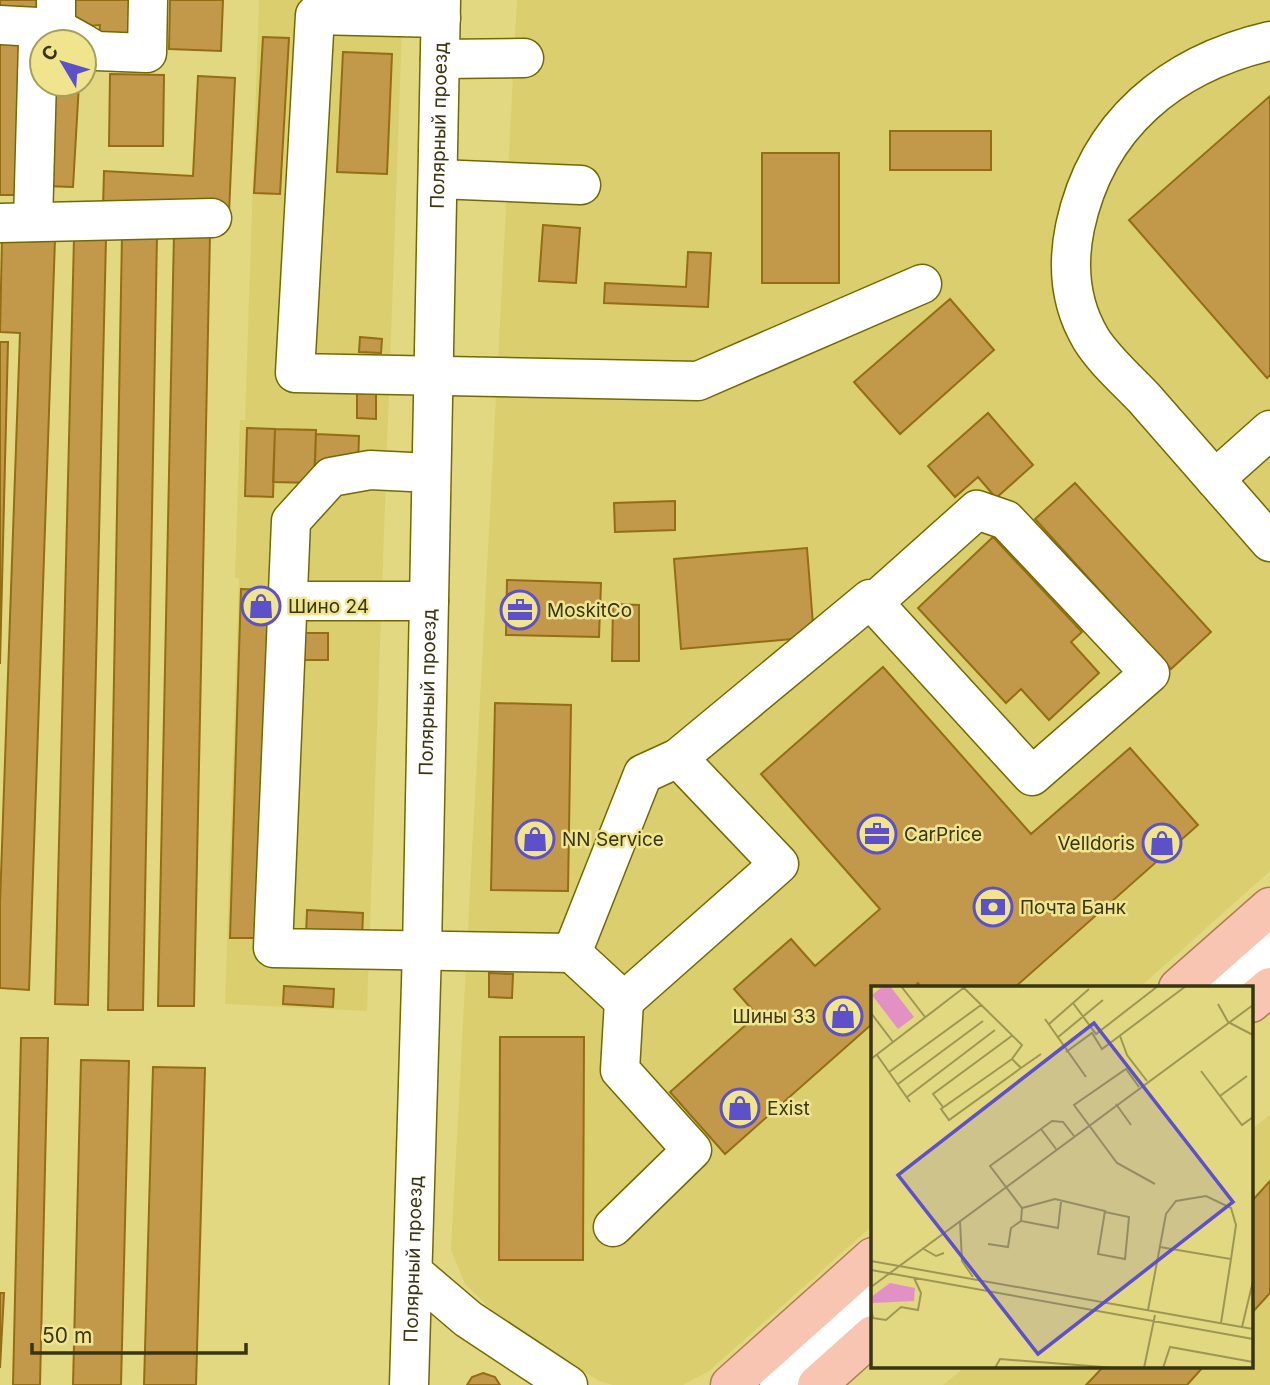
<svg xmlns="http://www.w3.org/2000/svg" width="1270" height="1385" font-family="Inter,sans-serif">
<rect width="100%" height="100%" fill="#e2d881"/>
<path fill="#dace6e" d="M259,0h144l-36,1011 -142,-7 14,-426h-4l5,-158h5z
M517,0h753v871l-131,117h-266v237l-164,146 -26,14h-70l-14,-4 -99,-63 -35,-34 -14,-34z
M1270,1114v271h-327l23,-19h285v-236z"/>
<path fill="#c2994a" stroke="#946d14" stroke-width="2" d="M0,0h44l1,12 -45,1z
M75,0h61v40l-37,-2 1,-13 -25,2z
M170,0h53l-2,51 -52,-2z
M263,37l26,1 -9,156 -26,-1z
M0,40h23l-3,155h-20z
M343,52l49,2 -5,120 -50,-2z
M110,74l54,1 -1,71h-54z
M198,76l37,2 -6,135 -126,-6 1,-36 89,5z
M49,84h30l-6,103 -29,-1z
M1270,96v279l-3,3 -138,-158z
M890,131h101v39h-101z
M762,153h77v130h-77z
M543,225l37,3 -4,55 -37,-2z
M174,233l36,1 -16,772h-36z
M122,235h35l-14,775h-35z
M2,238l53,1 -26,751 -29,-2v-85l20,-570 -20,-1z
M74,238h32l-18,767 -33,-1z
M688,252l23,1 -3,54 -104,-4 1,-20 81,4z
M950,299l44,51 -94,84 -46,-52z
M360,337l22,2 -1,14 -22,-1z
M0,342h8l-8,322z
M357,393h19v26l-19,-1z
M988,413l45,52 -37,33 -18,-21 -23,20 -27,-31z
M247,428l28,1 -2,68 -28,-1z
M275,429l41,1 -2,53 -41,-1z
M316,434l43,2 -1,30 -43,-2z
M1075,483l136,149 -40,37 -136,-150z
M675,501v29l-60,2 -1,-29z
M993,537l89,95 -11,10 28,31 -50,47 -28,-31 -15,14 -88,-95z
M807,548l7,89 -133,12 -7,-90z
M507,580l94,3 -2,54 -93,-2z
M241,589l28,1 -12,348h-27z
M613,604l26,1v56h-27z
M304,633h24v27h-24z
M883,667l148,167 99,-86 68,77 -184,163h-92l-4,-5 -5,5h-40v35l-148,131 -55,-62 87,-77 -23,-26 57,-50 24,27 65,-57 -119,-135z
M495,703l76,2 -3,186 -77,-1z
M307,910l56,3 -1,26 -56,-3z
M489,973l24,1 -1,24 -23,-1z
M284,986l50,3 -1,18 -50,-3z
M500,1037h84l-1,223h-84z
M21,1038h27l-8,347h-27z
M81,1060l48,1 -8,324h-48z
M153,1067l52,1 -9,317h-52z
M1270,1181v112l-19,21v-112z
M0,1293h4l-4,75z
M1104,1366h100l-17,19h-101z
M483,1373l12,4 5,8h-33l5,-8z"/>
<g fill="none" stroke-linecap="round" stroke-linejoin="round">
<defs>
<g id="minor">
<path d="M441,18l-126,-3 -20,358 403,8 224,-97"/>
<path d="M0,25l56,3v-28"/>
<path d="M1270,41c-99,23 -173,83 -195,186 -8,39 -5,77 16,112 13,21 36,41 53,59 42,48 84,96 126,144"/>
<path d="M84,44l12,7 51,2 1,-53"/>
<path d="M440,59l84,-1"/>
<path d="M438,179l143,6"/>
<path d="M33,222l5,-180 18,-14 25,14"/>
<path d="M0,223l212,-5"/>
<path d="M431,473l-61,-3 -39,7 -40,44 -18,427 299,5 71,-179 35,-16 192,-159 162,177 118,-103 -144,-153 -29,-10 -103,92"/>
<path d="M1215,479l55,-49"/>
<path d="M287,601h142"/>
<path d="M572,953l52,48 155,-137 -101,-106"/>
<path d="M1224,988l46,-41"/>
<path d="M613,1227l79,-77 -72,-80 4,-69"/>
<path d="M414,1273l54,46 100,66"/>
<path id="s1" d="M409,1385l13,-435 19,-950"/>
<path d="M779,1385l94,-84"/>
</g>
<path id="major" d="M1178,988l92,-81
M1251,1003l19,-16
M730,1385l143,-128
M817,1385l56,-50"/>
</defs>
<use href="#minor" stroke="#746900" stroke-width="41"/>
<use href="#major" stroke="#b27a58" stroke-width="41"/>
<use href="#minor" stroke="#fff" stroke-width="38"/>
<use href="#major" stroke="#f8c5b2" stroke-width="38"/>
</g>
<defs>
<symbol id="shop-ring" viewBox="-11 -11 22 22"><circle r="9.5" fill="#f0e58e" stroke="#5c51c9" stroke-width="1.5"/><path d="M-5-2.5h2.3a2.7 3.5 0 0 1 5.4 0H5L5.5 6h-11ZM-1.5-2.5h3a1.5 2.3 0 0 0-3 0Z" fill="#5c51c9"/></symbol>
<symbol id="office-ring" viewBox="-11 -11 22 22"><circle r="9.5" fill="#f0e58e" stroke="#5c51c9" stroke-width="1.5"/><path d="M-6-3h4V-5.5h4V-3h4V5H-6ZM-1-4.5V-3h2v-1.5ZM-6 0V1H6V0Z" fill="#5c51c9"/></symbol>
<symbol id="bank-ring" viewBox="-11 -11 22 22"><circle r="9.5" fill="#f0e58e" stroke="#5c51c9" stroke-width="1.5"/><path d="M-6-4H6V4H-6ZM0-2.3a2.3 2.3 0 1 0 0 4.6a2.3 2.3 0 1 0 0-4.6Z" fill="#5c51c9"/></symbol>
</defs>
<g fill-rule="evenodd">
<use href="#shop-ring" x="239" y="584" width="44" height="44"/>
<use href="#office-ring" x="498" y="588" width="44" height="44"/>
<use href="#office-ring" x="855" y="812" width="44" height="44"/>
<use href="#shop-ring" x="513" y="817" width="44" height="44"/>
<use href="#shop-ring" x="1140" y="821" width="44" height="44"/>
<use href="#bank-ring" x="971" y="885" width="44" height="44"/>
<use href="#shop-ring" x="821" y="994" width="44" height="44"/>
<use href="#shop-ring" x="718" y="1086" width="44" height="44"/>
</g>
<g text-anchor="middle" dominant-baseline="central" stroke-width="5" stroke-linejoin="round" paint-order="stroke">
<g font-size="19" fill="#393510" stroke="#f0e58e">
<text stroke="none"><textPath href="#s1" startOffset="1260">Полярный проезд</textPath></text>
<text stroke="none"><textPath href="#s1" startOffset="693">Полярный проезд</textPath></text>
<text stroke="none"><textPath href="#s1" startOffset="126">Полярный проезд</textPath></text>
</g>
<g font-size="19" fill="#393510" stroke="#f0e58e" text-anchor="start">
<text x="288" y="606">Шино 24</text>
<text x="547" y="610">MoskitCo</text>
<text x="904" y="834">CarPrice</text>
<text x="562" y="839">NN Service</text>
<text x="1135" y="843" text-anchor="end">Velldoris</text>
<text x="1020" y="907">Почта Банк</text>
<text x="816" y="1016" text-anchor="end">Шины 33</text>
<text x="767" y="1108">Exist</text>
</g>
</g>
<g transform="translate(871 986)">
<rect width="382" height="382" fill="#e2d881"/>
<path d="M12,0h7l24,31 -16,12 -26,-34zM19,297l25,5 -1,13 -41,2 -2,-6z" fill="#e191c3"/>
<path fill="none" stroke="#9e9754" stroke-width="2" d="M30,0l24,31M91,0l60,59 -10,14 9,9 -72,52 -8,-11 71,-50M202,17l23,31 62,-48M347,18l10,18 25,13M0,27l22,29M174,33l41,58M178,38l40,-35M249,50l7,19 20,26M186,52l46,-38M195,66l26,-19 10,16 84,-63M6,69l33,47M0,73l95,-73M150,82l20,-14M330,85l41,54 11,-8M18,86l92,-67M27,98l85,-63M268,101l-13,-18 -52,36 43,58 38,21M349,110l27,-20M36,111l88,-67M245,118l15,21M72,121l-10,-13 80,-59M170,143l15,20M203,150l-11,-14 -11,-1 -62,45 32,42 33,-9 50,12 -7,43 27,5 4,-42 -24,-5M151,222l-1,13 37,7 3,-26M89,235l2,40 11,16M117,258l20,3 3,-19 10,-7M289,261l71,12 -10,64M51,262l14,8 8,-3M0,275l382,68M0,284l382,69M0,301l382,-282M0,323l2,9 13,2 15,-13 17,3 3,-17 -7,-15M277,324l18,-96 10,-13 30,-5 25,12 5,17 -5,34M371,341l11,-46M124,382l5,-9 116,9M273,382l11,-53M292,382l7,-21 83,15"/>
<path fill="#5c51c9" fill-opacity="0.15" stroke="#5c51c9" stroke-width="3.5" d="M223,37l139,179 -195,152 -140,-179z"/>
<rect width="382" height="382" fill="none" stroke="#393510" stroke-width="3.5"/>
</g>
<g transform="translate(63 63) rotate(308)"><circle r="33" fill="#f0e58e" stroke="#a79f5c" stroke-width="2"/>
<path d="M0-5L12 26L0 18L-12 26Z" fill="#5c51c9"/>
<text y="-10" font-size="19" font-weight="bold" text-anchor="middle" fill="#393510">С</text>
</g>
<path d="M32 1343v10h214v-10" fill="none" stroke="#393510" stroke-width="3.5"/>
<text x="42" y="1343" font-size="21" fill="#393510" stroke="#f0e58e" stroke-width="5" paint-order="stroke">50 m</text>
</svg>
